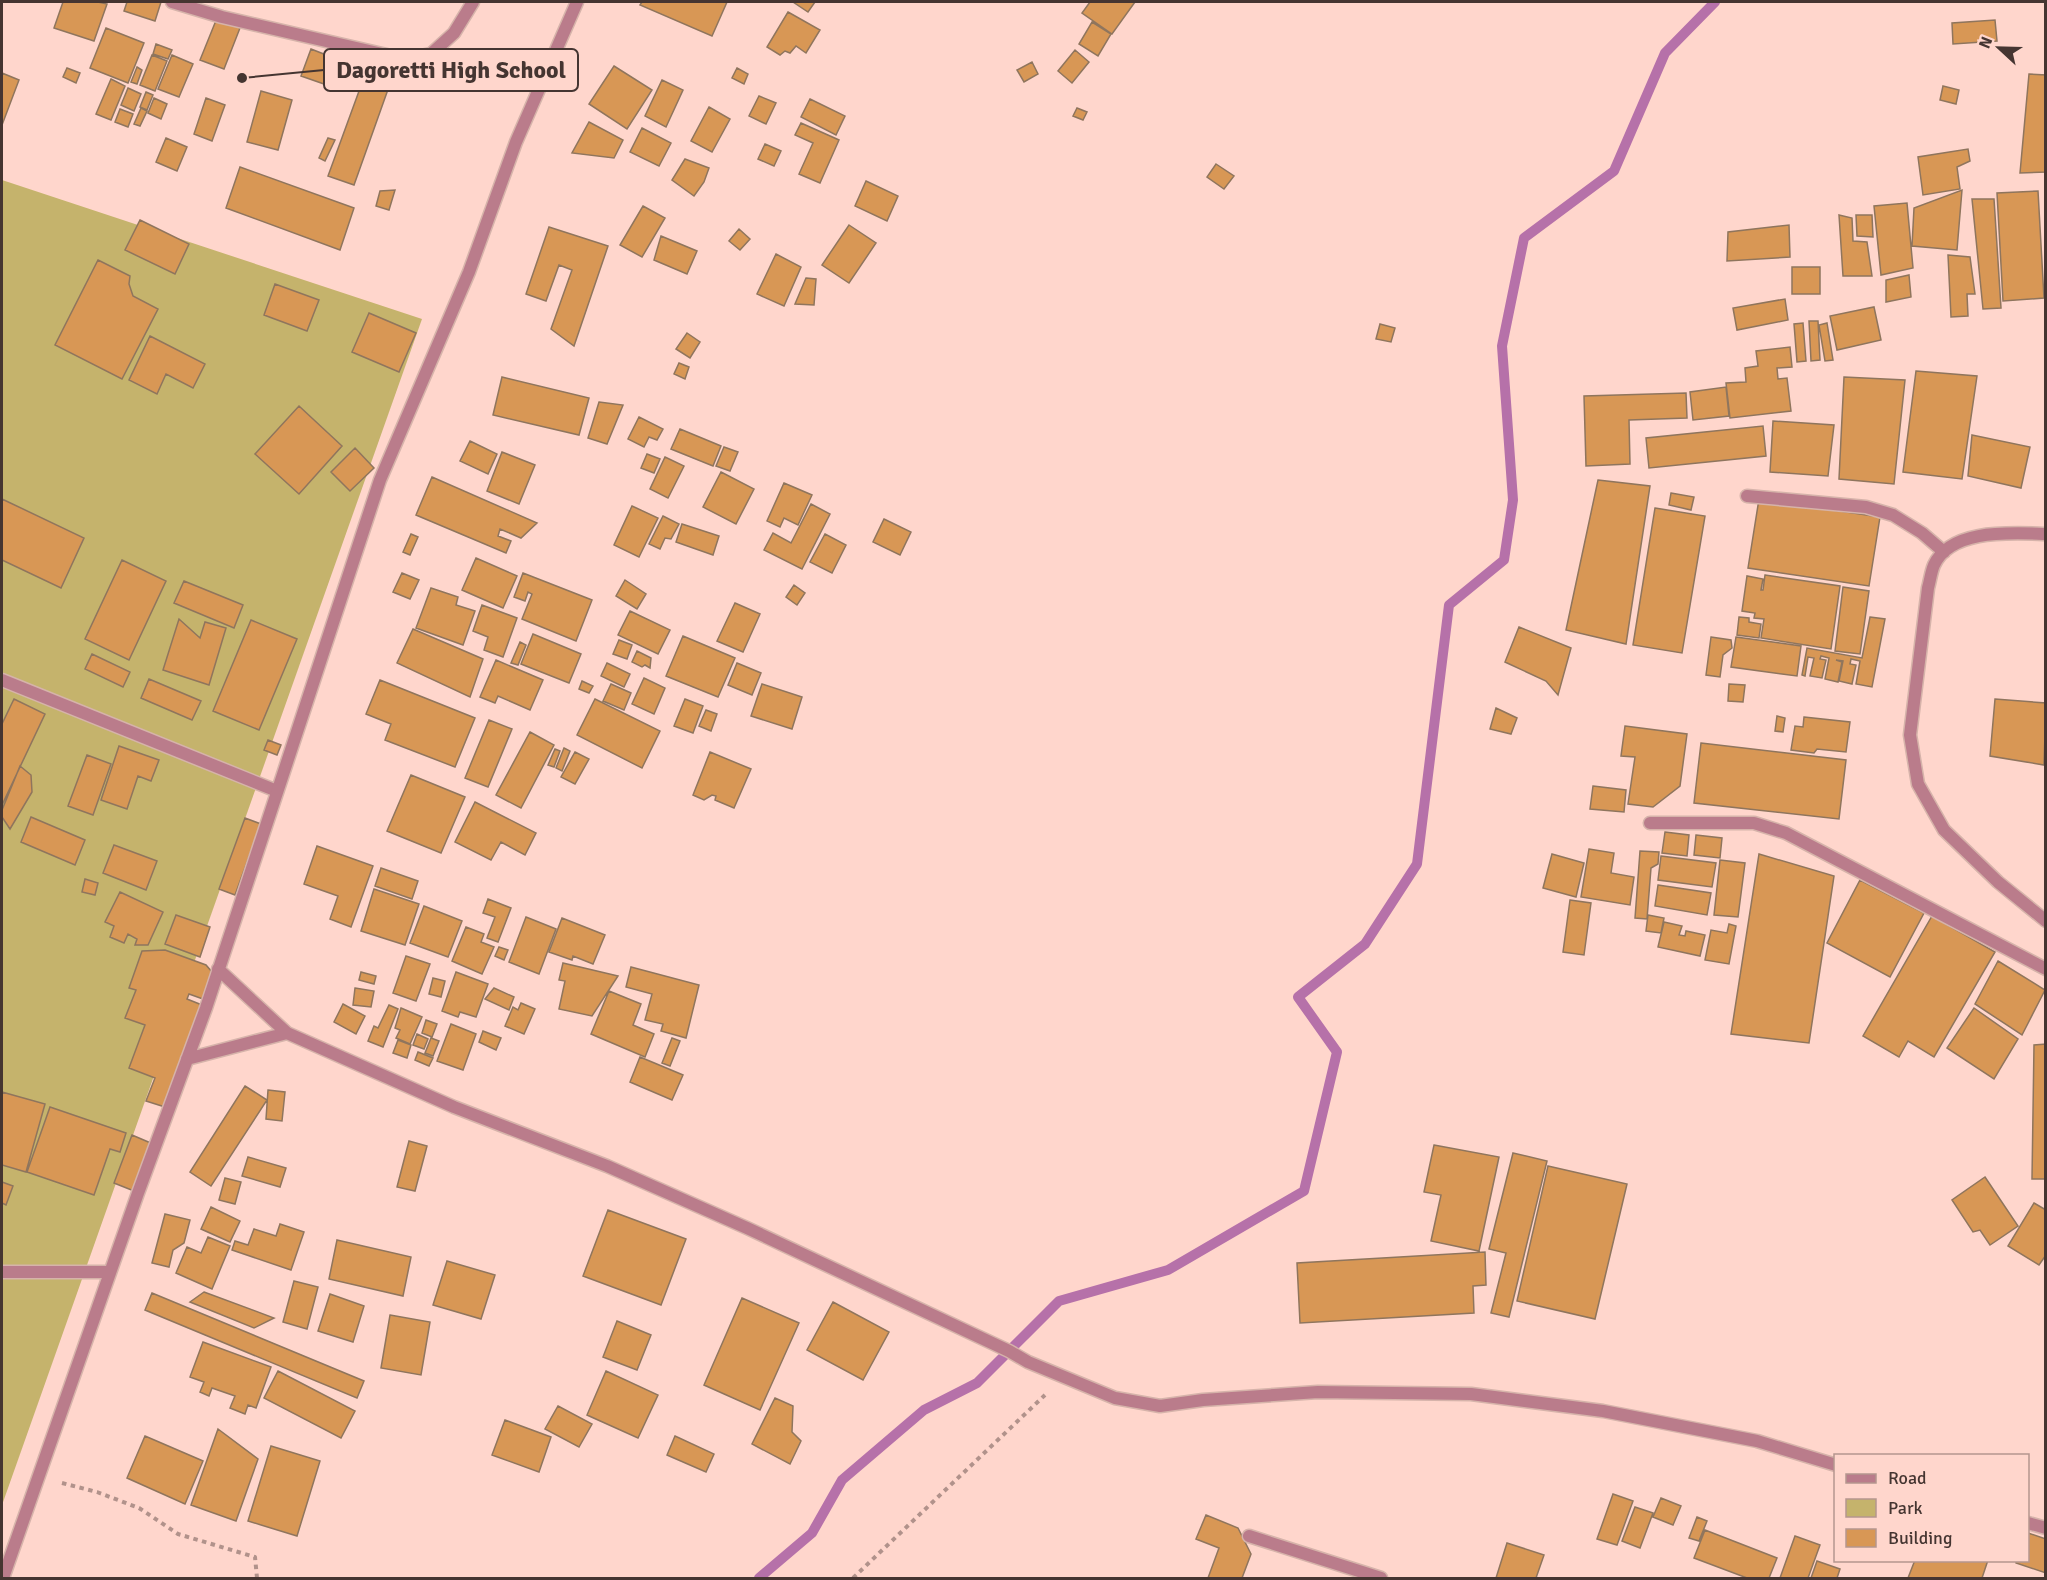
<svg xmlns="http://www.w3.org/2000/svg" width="2047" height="1580" font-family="Signika,sans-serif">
<rect width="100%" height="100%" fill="#ffd6cc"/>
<path fill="#c5b36c" d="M2,180l420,139 -420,1186z"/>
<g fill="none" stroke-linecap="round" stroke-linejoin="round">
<path stroke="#b671a9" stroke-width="10" d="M759,1578l53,-45 30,-53 82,-70 53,-27 82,-82 109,-31 136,-79 33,-139 -39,-55 67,-53 52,-80 32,-259 55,-45 9,-60 -11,-154 22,-108 90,-67 51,-118 50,-51"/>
</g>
<path fill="#d89755" stroke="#8f755d" stroke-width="1.5" d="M63,2h35l9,2 -13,37 -40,-13z
M127,2h34l-6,19 -31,-10z
M642,2h85l-15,34 -72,-31z
M793,2h22l-7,10z
M1090,2h45l-23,32 -30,-21z
M788,12l32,18 -14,23 -10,-7 -6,7 -5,-2 -5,4 -13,-8z
M217,18l23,10 -16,41 -24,-9z
M1995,20l2,21 -44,3 -1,-21z
M1092,22l19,12 -13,22 -19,-12z
M106,28l38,15 -16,40 -38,-15z
M156,44l16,6 -4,9 -15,-5z
M311,49l23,9 -10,26 -23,-8z
M1075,50l14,12 -17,21 -14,-12z
M152,55l15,6 -12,30 -15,-6z
M172,55l21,9 -14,33 -21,-8z
M1032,62l6,12 -14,8 -7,-12z
M614,66l38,24 -25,39 -38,-25z
M137,67l5,3 -5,14 -6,-2z
M67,68l13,5 -4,10 -13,-6z
M737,68l11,6 -4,10 -12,-6z
M366,72l25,9 -37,104 -26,-9z
M2,73l17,7 -17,45z
M2029,74l17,1v97l-26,1z
M111,79l14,7 -14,34 -15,-6z
M662,80l21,10 -17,37 -21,-11z
M1943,86l16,4 -3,14 -16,-4z
M128,88l13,6 -7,17 -13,-6z
M261,91l31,9 -14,50 -31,-8z
M146,92l7,3 -6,15 -7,-3z
M759,96l17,7 -10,21 -17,-8z
M154,98l13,6 -6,15 -13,-6z
M206,98l19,7 -13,36 -18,-7z
M810,99l35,17 -9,19 -35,-18z
M709,107l21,12 -18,33 -21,-11z
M141,108l6,3 -7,15 -6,-2z
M1077,108l10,4 -4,8 -10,-4z
M120,109l13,5 -5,13 -13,-5z
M589,122l34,18 -9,18 -42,-5z
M801,123l38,17 -19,43 -21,-9 14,-31 -18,-8z
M642,128l29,15 -12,23 -29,-14z
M166,138l21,9 -10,24 -21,-9z
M328,138l7,2 -10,21 -6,-3z
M765,144l16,7 -7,15 -16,-7z
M1968,149l2,12 -13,6 3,22 -37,6 -5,-38z
M685,159l24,9 -5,14 -10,14 -22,-16z
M1216,164l18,12 -10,13 -17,-12z
M240,167l114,41 -14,42 -114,-42z
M866,181l32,15 -11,25 -32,-15z
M395,190l-6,20 -13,-4 4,-15z
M1962,190l-5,60 -45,-4 2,-38z
M2038,191l6,107 -41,3 -6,-108z
M1972,199h22l7,109 -18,1z
M1907,203l6,65 -32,7 -7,-69z
M643,206l22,12 -23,39 -22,-12z
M1839,215l13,3 1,23 14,1 5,34h-29z
M1856,215h16l1,22 -16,-1z
M140,220l49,24 -14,30 -50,-24z
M849,225l27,18 -27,40 -27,-18z
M1789,225l1,32 -63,4 1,-29z
M549,227l59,19 -34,100 -23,-17 21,-59 -13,-5 -13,36 -20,-7z
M739,229l11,10 -10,11 -11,-9z
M661,236l36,15 -10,23 -33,-14z
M776,254l25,13 -17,39 -27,-12z
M1948,255l22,2 5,37h-8l1,22 -17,1z
M98,260l32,16 -1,8 4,12 25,13 -36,70 -67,-34z
M1792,267h28v27h-28z
M1909,275l2,22 -25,5v-22z
M806,278l10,1 -2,26 -19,-1z
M275,284l44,16 -12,31 -43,-16z
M1785,299l3,21 -51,10 -4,-22z
M1874,307l7,33 -44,10 -7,-34z
M369,313l47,20 -17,39 -47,-20z
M1809,321h9l2,39 -9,1z
M1803,323l3,38 -9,1 -3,-38z
M1827,323l6,37 -8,1 -6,-36z
M1380,324l15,4 -4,14 -15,-3z
M687,333l13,9 -10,16 -14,-9z
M150,336l55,28 -12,24 -27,-14 -9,20 -28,-14z
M1790,347l2,20 -15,1 1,11 9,-1 4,33 -61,7 -4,-35 20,-1 -1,-14 13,-2 -2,-15z
M679,363l10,4 -4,12 -11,-5z
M1916,371l61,5 -15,103 -59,-7z
M502,377l87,21 -10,37 -86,-20z
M1844,377l61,3 -11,104 -55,-5z
M1726,387l3,29 -36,4 -3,-28z
M1686,393l1,25 -58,2 1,44 -44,2 -2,-70z
M599,402l24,3 -16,39 -19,-6z
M299,406l43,40 -43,48 -44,-40z
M639,417l24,12 -6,11 -8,-3 -5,10 -16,-8z
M1773,421l61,4 -6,51 -58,-4z
M1763,426l3,30 -117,12 -3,-30z
M680,429l41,17 -8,20 -42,-17z
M1972,435l58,12 -9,41 -53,-12z
M470,441l27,13 -9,20 -28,-13z
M724,447l14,5 -8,19 -14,-5z
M355,448l19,20 -24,23 -19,-19z
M502,452l33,13 -16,39 -32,-13z
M647,454l13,5 -6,14 -13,-5z
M665,457l19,9 -16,32 -18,-9z
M721,472l33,17 -18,35 -33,-17z
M432,477l105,46 -16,15 -21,-9 -2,7 13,5 -5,12 -90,-38z
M1598,480l52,6 -24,158 -60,-14z
M784,483l28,12 -14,30 -14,-7 -4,9 -13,-6z
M1671,493l23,4 -3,13 -22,-5z
M2,499l82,39 -23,50 -59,-28z
M1759,499l121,18 -11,69 -121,-18z
M811,504l19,10 -28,55 -38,-19 9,-17 18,10z
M632,506l26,12 -19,39 -25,-12z
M1655,508l50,8 -23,137 -49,-8z
M663,516l16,8 -8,15 -6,-1 -5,11 -11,-5z
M884,519l27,13 -11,23 -27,-13z
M682,524l37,12 -6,19 -37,-13z
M411,534l7,3 -8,18 -7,-3z
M825,534l21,11 -14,28 -22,-11z
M476,558l41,18 -14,32 -41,-18z
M122,560l44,21 -37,79 -44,-21z
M402,573l17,7 -9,19 -17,-7z
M523,573l69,27 -16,41 -54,-22 10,-25 -4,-2 -3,9 -11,-4z
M1765,575l75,11 -9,63 -70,-11 3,-19 -10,-1 1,-5 -13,-2 5,-35 16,3 -2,11h2z
M625,580l21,14 -9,15 -21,-13z
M184,581l59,24 -9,23 -60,-25z
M794,585l11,8 -8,12 -11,-8z
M1843,587l26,4 -9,63 -25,-3z
M431,588l27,9 -2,8 19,6 -12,34 -47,-17z
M735,603l25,11 -17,38 -26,-11z
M482,605l35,13 -14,39 -19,-7 4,-13 -15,-6z
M630,611l40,19 -12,24 -40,-19z
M1739,617l10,1v4l12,2 -2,14 -22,-3z
M1870,617l15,2 -13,68 -16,-3 4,-23 -9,-2 -1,5 6,1 -4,19 -13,-3 4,-20 -7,-1 6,2 -4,20 -13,-3 4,-21 -8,-2 -1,3 6,1 -4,18 -12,-2 4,-18 -6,-1 -3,19 -3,-1 5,-27 55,10z
M179,619l21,19 5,-16 21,6 -17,57 -46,-15z
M251,620l46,19 -38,91 -46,-19z
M1519,627l52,21 -13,47 -12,-14 -41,-19z
M413,629l70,30 -13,38 -73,-34z
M533,634l48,20 -12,29 -48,-19z
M683,636l52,22 -17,39 -52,-21z
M1711,637l20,3 1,8 -9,7 -3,22 -14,-2z
M1736,637l65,9 -4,30 -66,-9z
M619,640l13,5 -5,14 -14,-5z
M520,642l6,3 -8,20 -7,-2z
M637,651l14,7 -1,10 -5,-3 -3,2 -10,-5z
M92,654l38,18 -7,15 -38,-18z
M496,660l47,20 -13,30 -32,-14 -3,7 -15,-6z
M607,663l23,11 -6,13 -23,-11z
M737,663l24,10 -9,22 -24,-10z
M644,678l21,10 -11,26 -22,-10z
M149,679l52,22 -9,19 -51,-22z
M380,680l95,38 -20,49 -70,-27 6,-16 -25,-10z
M582,681l11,5 -4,7 -10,-4z
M611,684l20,9 -7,17 -21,-9z
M762,684l40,13 -10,32 -41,-13z
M1729,684l16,1 -2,17 -15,-1z
M14,699l31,15 -43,91v-81z
M595,699l65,32 -18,37 -65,-33z
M685,699l18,7 -10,27 -19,-7z
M1995,699l51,4 -2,62 -54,-9z
M1496,708l21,10 -6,16 -21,-5z
M706,710l11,4 -6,17 -12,-5z
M1777,716l8,2 -2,14 -8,-1z
M1804,717l46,5 -4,30 -29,-3 -3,4 -23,-3 4,-24 8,1z
M489,720l23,9 -24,58 -23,-9z
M1625,726l62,8 -7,52 -27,21 -25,-3 7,-47 -14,-1z
M530,732l24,13 -33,63 -25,-13z
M268,740l13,5 -4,10 -13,-5z
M1701,743l145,17 -7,59 -145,-16z
M119,746l40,14 -8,21 -13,-5 -11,33 -26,-9z
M564,748l6,3 -8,20 -6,-3z
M555,749l5,2 -6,16 -6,-2z
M575,752l14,7 -14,25 -14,-7z
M710,752l41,17 -17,39 -19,-8 1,-4 -4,-1 -8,5 -11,-5z
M87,755l24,9 -18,51 -25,-9z
M20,766l11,9 1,17 -22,37 -8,-12v-7z
M411,775l54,22 -24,56 -54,-22z
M1593,786l33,4 -2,22 -34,-3z
M475,802l61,31 -11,22 -24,-13 -10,18 -36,-18z
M31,817l54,23 -10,25 -54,-23z
M245,818l16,6 -26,71 -16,-6z
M1665,832l24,3 -2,21 -25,-3z
M1696,835l26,3 -2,20 -26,-3z
M114,845l43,16 -11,29 -43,-17z
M317,846l56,20 -22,61 -21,-8 8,-23 -34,-12z
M1589,849l25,4 -3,20 23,4 -4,28 -49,-8z
M1640,851l19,1 -1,12 -7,4 -4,51 -12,-1z
M1552,854l32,9 -8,34 -33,-9z
M1759,854l75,22 -25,167 -78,-9z
M1661,856l55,7 -4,24 -54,-7z
M1720,860l25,3 -7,54 -24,-2z
M381,868l37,13 -6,18 -37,-13z
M85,879l13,4 -3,12 -13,-3z
M1860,880l64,33 -34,64 -63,-34z
M1658,885l53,8 -4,22 -52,-9z
M374,889l45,15 -14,41 -44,-14z
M120,892l43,20 -15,33h-13l2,-6 -9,-5 -4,9 -14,-6 4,-11 -9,-4z
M488,899l23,9 -13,34 -11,-4 8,-21 -12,-4z
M1570,900l21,3 -7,52 -21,-3z
M424,906l38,15 -14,36 -38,-14z
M176,915l34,12 -10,30 -35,-13z
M1648,915l16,3 -3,15 -15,-2z
M1932,916l63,36 -61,105 -26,-16 -9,16 -36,-21z
M526,917l30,12 -17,45 -30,-12z
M562,918l43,17 -12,29 -20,-8 -1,4 -23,-8z
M1664,922l18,4 -3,9 6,1 1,-5 19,4 -5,21 -42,-9z
M1729,924l7,2 -7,38 -24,-4 6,-30 16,3z
M466,927l18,7 -3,8 13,5 -12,27 -30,-13z
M499,947l9,3 -4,10 -9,-4z
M165,950l41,15 6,7 -9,27 -14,-5 -2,5 15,6 -37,102 -19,-6 9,-23 -26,-10 16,-43 -20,-7 11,-28 -7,-2 13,-37z
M406,956l24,8 -14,37 -23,-8z
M1998,961l47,29 -23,45 -47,-31z
M563,963l55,13 -26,40 -33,-7 6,-28 -6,-1z
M631,967l68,18 -13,53 -25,-7 2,-7 -18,-4 7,-26 -26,-7z
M361,972l15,4 -2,8 -15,-4z
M456,972l32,12 -12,33 -16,-5 -2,5 -16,-6z
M433,978l12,3 -4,16 -12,-3z
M355,988l19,3 -3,16 -18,-2z
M494,988l20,9 -5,13 -24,-11z
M609,991l32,13 -8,21 21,9 -9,23 -54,-23z
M521,1003l14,6 -11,25 -19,-8 8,-19 5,3z
M343,1004l22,12 -9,18 -22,-12z
M389,1005l9,4 -15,38 -15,-6 6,-15 4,2z
M401,1008l21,9 -12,27 -14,-6 4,-8 -5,-2z
M1974,1008l44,31 -24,40 -47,-31z
M426,1020l11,4 -5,13 -10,-4z
M451,1024l25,10 -13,36 -26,-9z
M483,1031l18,7 -5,12 -17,-8z
M417,1034l11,5 -4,10 -11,-4z
M431,1038l8,3 -6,15 -8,-3z
M672,1038l8,3 -10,25 -8,-3z
M398,1040l13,5 -4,13 -14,-5z
M2046,1044v135h-14l2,-134z
M418,1052l15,6 -4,8 -14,-6z
M640,1057l43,18 -11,25 -42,-18z
M245,1086l22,14 -56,86 -21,-14z
M268,1090l17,2 -3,29 -16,-2z
M2,1092l43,12 -19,68 -24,-7z
M50,1107l76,26 -6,19 -10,-3 -16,46 -67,-23z
M132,1135l21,9 -19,47 -20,-8z
M409,1141l18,5 -12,45 -18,-4z
M1434,1145l65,12 -20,94 -48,-10 10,-46 -17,-3z
M1513,1153l34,8 -38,156 -18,-4 15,-60 -17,-4z
M248,1157l38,11 -6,19 -38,-11z
M1548,1166l79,18 -32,135 -78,-18z
M1985,1177l33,49 -28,19 -10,-15 -7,2 -21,-32z
M225,1178l16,4 -6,22 -16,-4z
M2,1182l11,4 -7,19 -4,-2z
M2034,1203l12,7v45l-7,10 -31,-19z
M211,1207l29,14 -10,21 -29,-13z
M608,1210l78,29 -25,66 -78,-29z
M165,1214l25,6 -6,23 -11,7 -4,17 -17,-4z
M280,1224l24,8 -13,38 -59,-20 3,-9 13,4 6,-16 22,7z
M208,1237l22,9 -18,43 -36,-16 11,-26 14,6z
M337,1240l74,17 -8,39 -74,-17z
M1485,1252l1,33 -13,1 1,27 -174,10 -3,-60z
M447,1261l48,14 -14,44 -48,-14z
M294,1281l24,6 -11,42 -24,-7z
M204,1292l70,26 -20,10 -64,-26z
M152,1293l212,88 -7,17 -212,-88z
M330,1294l34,12 -11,36 -35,-11z
M742,1298l57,25 -39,87 -56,-25z
M833,1302l56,30 -26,48 -56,-30z
M390,1315l40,7 -9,53 -40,-7z
M617,1321l34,14 -14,35 -34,-13z
M203,1342l68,25 -15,41 -8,-3 -3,9 -15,-6 5,-12 -23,-8 -3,8 -9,-4 4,-10 -14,-5z
M278,1371l77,40 -14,27 -77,-40z
M606,1371l52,24 -20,43 -51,-23z
M775,1398l18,8 -1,26 9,9 -11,23 -38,-20z
M558,1406l34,18 -13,23 -34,-18z
M505,1420l46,17 -12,35 -47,-17z
M218,1429l40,30 -22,62 -45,-16z
M145,1436l58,25 -18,43 -58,-26z
M675,1436l39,18 -8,18 -39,-17z
M271,1446l49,15 -23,75 -49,-15z
M1613,1494l20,7 -16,44 -20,-6z
M1661,1498l20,8 -8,19 -20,-8z
M1635,1507l18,6 -13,35 -18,-7z
M1206,1515l32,13 13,26 -9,24h-34l11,-30 -23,-9z
M1697,1517l10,4 -8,20 -10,-3z
M1705,1530l72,28 -8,20h-22l-53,-20z
M2028,1533l18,6v34l-30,-10v-3h12z
M1795,1536l25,9 -12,33h-28z
M1507,1543l37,12 -8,23h-40z
M1915,1560h73l-6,18h-74z
M1817,1561l23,8 -3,9h-26z"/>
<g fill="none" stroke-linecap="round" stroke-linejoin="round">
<defs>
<path id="service" d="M172,2l50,15 182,42 27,-5 23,-21 19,-31
M1747,496l119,11 27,8 29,18 22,19
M2046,534c-35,-1 -95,-6 -112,31 -3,7 -4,16 -6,23l-18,147 8,49 26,46 54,52 48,39
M2,680l275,111"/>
<path id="minor" d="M1650,823h104l32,10 260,136
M218,969l69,64 167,74 153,59 140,62 262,123 19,11 87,36 45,8 43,-6 115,-8 153,2 132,17 154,30 79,24
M187,1059l100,-26
M2,1272h108
M2028,1523l18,5
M1249,1536l132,42
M3,1578l135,-385 68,-185 174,-528 89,-208 47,-130 61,-140"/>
</defs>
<use href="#service" stroke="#d6b3aa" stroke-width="15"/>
<use href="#minor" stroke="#d6b3aa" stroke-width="15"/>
<path stroke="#b1928b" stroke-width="4" stroke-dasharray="4.5 4.5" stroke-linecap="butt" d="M62,1483l35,9 42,16 39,26 77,23 2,21
M853,1578l192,-183"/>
<use href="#service" stroke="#ba7c8b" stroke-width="12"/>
<use href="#minor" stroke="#ba7c8b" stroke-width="12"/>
</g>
<path fill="none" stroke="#453531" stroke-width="2" d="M242 78L324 70"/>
<circle fill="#453531" stroke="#ffd6cc" stroke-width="2" cx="242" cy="78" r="6"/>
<rect fill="#ffd6cc" stroke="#453531" stroke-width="2" x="324" y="49" width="254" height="42" rx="6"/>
<g font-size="24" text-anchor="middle" font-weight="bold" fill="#453531">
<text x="451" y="78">Dagoretti High School</text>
</g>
<rect width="2047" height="1580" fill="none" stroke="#453531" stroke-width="6"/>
<rect x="1834" y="1454" width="195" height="108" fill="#ffd6cc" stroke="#b5968e" stroke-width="1.5"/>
<rect x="1846" y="1474" width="30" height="9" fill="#ba7c8b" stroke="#b5968e" stroke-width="1.5"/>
<text x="1888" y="1484" font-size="18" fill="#453531">Road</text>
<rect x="1846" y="1499" width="30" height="18" fill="#c5b36c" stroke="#b5968e" stroke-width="1.5"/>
<text x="1888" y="1514" font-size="18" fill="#453531">Park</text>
<rect x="1846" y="1529" width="30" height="18" fill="#d89755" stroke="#b5968e" stroke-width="1.5"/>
<text x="1888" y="1544" font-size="18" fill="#453531">Building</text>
<g transform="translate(1999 48) rotate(292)" stroke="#ffd6cc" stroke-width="4.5" paint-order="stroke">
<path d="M0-4.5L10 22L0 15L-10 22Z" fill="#453531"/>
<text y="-9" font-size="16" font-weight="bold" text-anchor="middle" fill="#453531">N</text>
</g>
</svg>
